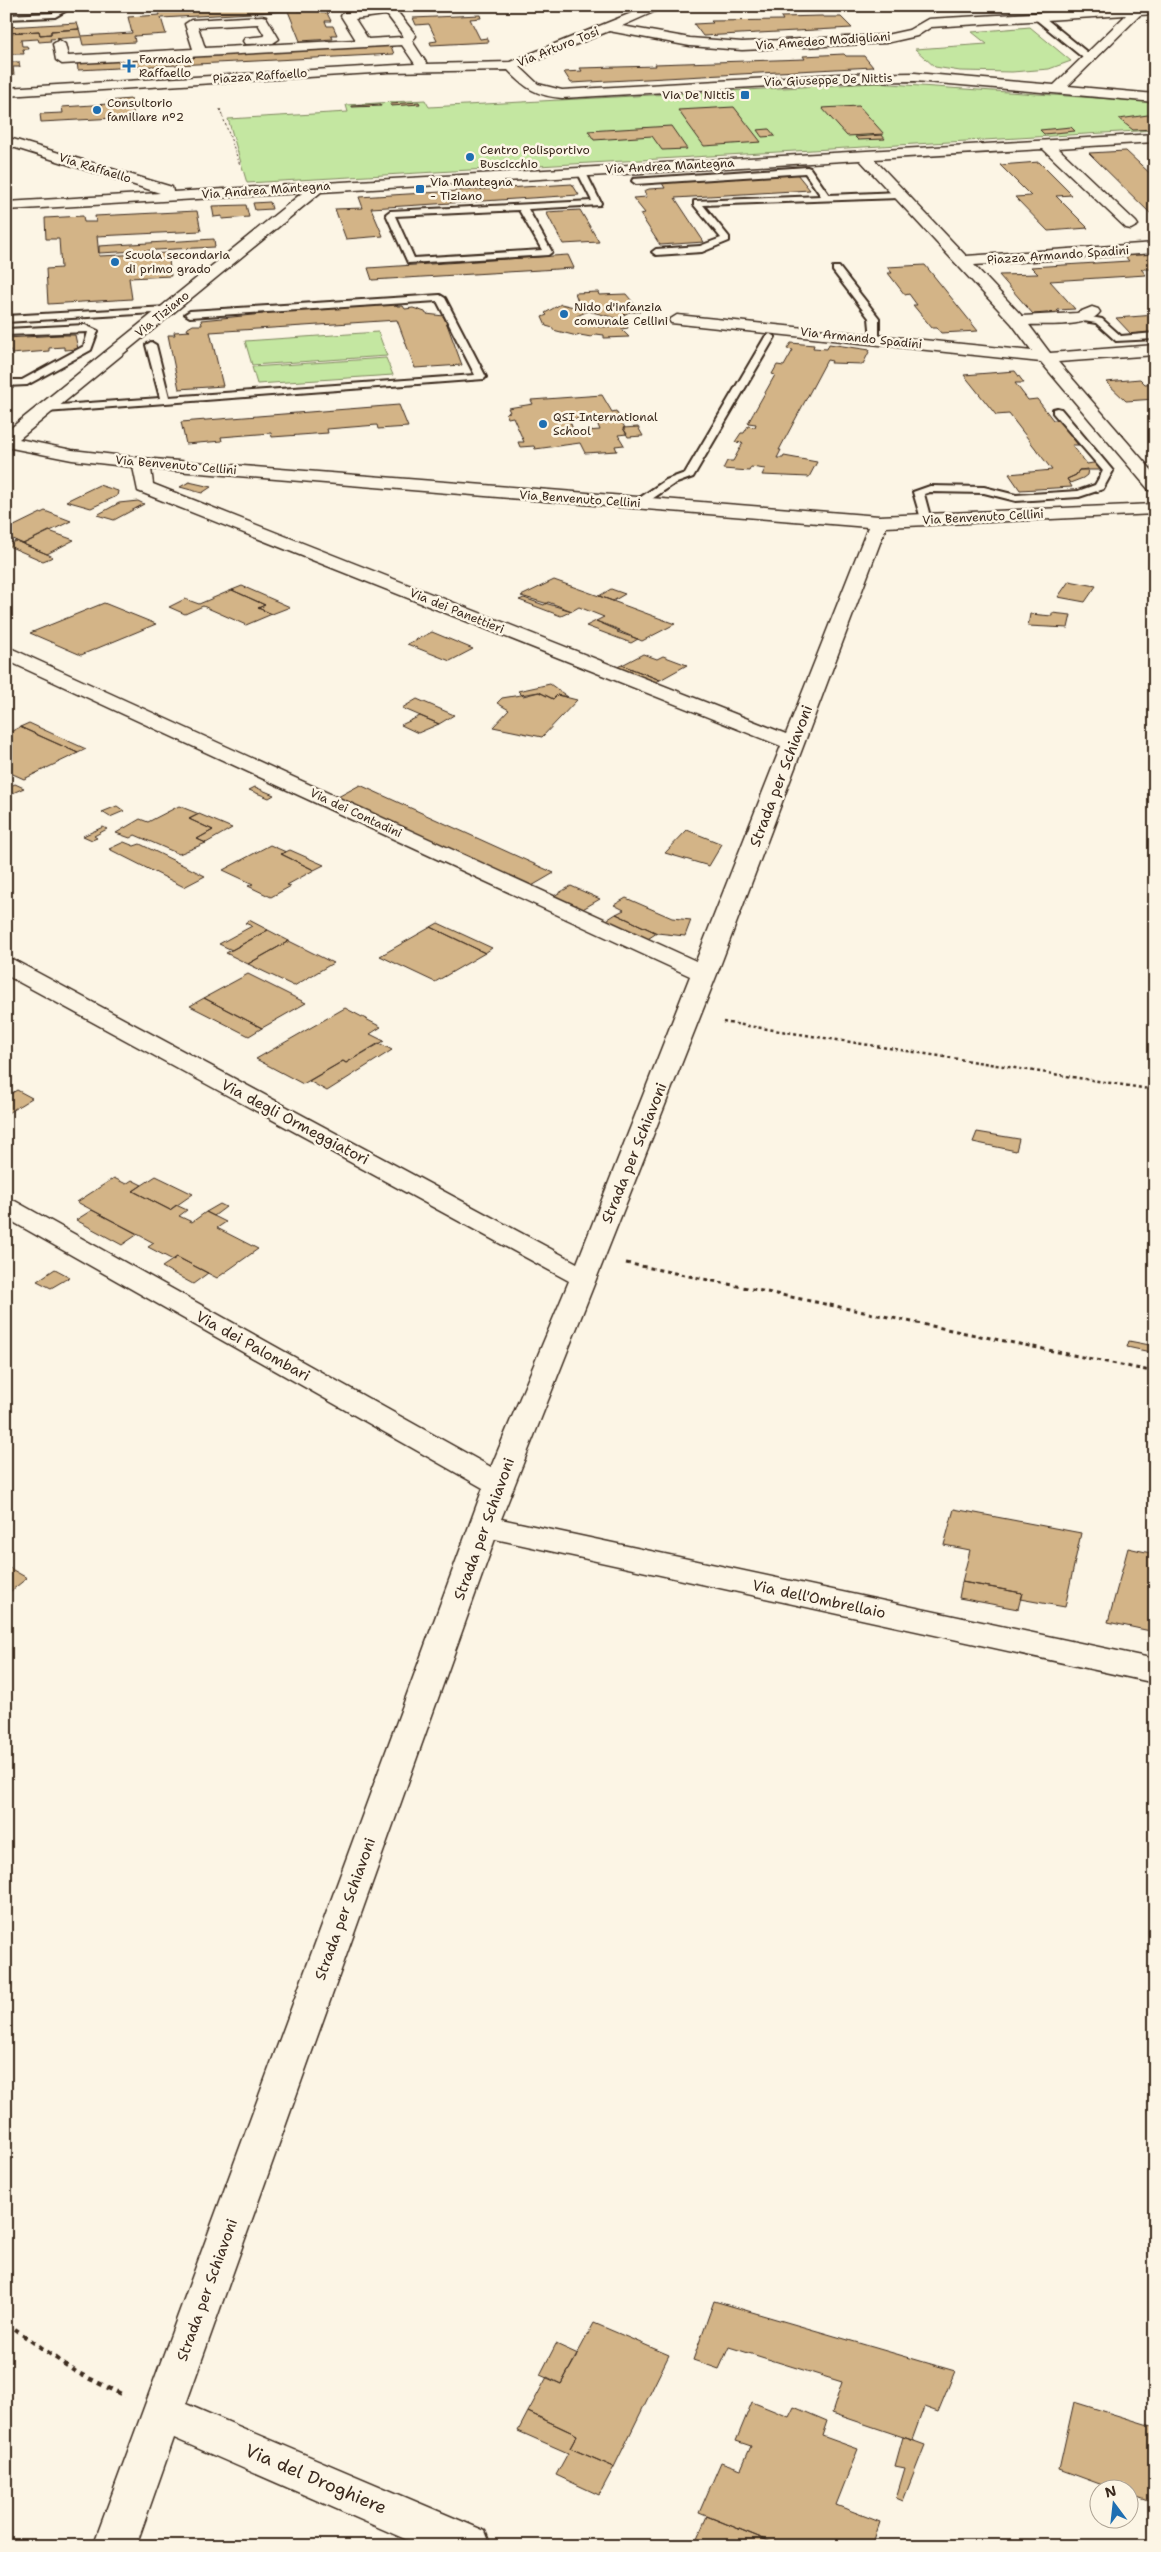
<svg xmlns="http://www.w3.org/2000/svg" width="1161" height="2552" font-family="'Shantell Sans',sans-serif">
<rect width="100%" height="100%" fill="#fcf5e5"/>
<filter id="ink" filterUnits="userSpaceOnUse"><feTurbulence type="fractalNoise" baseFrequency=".02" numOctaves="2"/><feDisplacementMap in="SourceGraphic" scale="10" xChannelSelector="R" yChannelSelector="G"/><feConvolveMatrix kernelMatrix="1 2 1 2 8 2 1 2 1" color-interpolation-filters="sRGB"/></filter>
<g filter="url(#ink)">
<path fill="#c4e7a1" stroke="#808860" d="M1030,27l41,34 -22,8 -37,3 -52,-1 -25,-4 -20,-18 72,-5 -15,-12z
M876,83l279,19v28l-908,53 -19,-64 120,-7 -2,-7 79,-5 4,7z
M378,332l9,24 -135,9 -7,-24z
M386,358l7,17 -136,9 -5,-17z"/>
<path fill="#d3b487" stroke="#3b2a1e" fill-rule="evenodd" d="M219,6h77l2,5 21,-1 2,3h6l4,8h-6l2,5h6l4,9h-6l2,4 -33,2 -12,-30 -127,7 5,16 -32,2 1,6 -52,3 -2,-8 -31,2 1,2 -12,1 -1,-3 -17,1 1,6h5l1,3h-5l1,5h-14l2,8h7l1,5h-7l1,8h-8v-33l4,-1 -2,-8 31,-2 1,4 11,-1v-3l28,-2 2,7 51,-3 -4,-16 32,-2 -2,-6z
M480,15l1,3 -11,1 10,20 7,-1 2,4 -58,3 -1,-3 7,-1 -8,-17 -13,1 -3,-7z
M822,16l2,1h17l11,11 -149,8 -9,-12 19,-1 -2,-2 72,-1 -2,-3z
M77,23l2,6 -28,2v3l-11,1 -1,-4 -31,2 1,5h-3v-11z
M391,46l3,8 -316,16 -1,-8z
M844,54l2,2h18l9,11 -302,16 -7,-11 18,-1 -2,-3 76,-2 -1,-2 150,-5 -2,-3z
M131,99l3,18 -93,5 -1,-8 23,-1 -1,-6 46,-3 -1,-3z
M419,102l1,2 -29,2 -1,-2z
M380,104l1,2 -29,1v-1z
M859,106l25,28 -37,2 -25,-28z
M734,107l27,35 -57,4 -26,-36z
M1155,114v15l-22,1 -14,-11z
M671,126l16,23 -25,1 -10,-14 -58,4 -6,-9z
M1071,127l4,4 -31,3 -4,-4z
M769,129l6,7 -13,1 -5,-7z
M882,135l3,4 -27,1 -3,-3z
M1126,151l29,27v40l-66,-65z
M1039,162l33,33 -16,1 32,32 -40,3 -33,-34 16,-1 -31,-31z
M797,174l13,16 -135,8 29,44 -44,3 -20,-31 5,-1 -12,-15 14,-1 -3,-6 5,-2 16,-1 -3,-5z
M572,184l7,11 -208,13 12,28 -37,3 -11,-30 28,-1 -4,-11z
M270,202l2,7 -17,1 -2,-7z
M246,205l3,12 -27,2v-3l-8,1 -2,-11z
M580,210l19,32 -36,2 -17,-32z
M197,211l4,20 -104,5 2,20 69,-3 3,23 -42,2 3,21 -84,5 -2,-35 15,-1 -2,-29h-13l-1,-21 38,-2 1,6h12l-1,-6z
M214,239l1,8 -116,6v-7z
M1155,253v16h-14l5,6 -96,6 25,28 -18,1 2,2 -26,2 -34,-39 39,-1 -7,-7 98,-6 -5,-6z
M568,255l6,13 -202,12 -4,-12z
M925,265l53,66 -37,2 -4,-5h-5l-19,-23h4l-8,-11 -4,1 -17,-22h4l-5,-6z
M598,292l1,3 27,-1 10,12 4,6h-11l-7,4 6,12 -7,1 8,8 -25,1v-3l-8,-1 -5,3 -11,-2 -3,1 -24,-6v-2l-7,-2 -4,-9 5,-2 -2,-2 16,-9 13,3 5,-3 -4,-11zM588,311l28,7 4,8 -20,1 -21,-5 -2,-6z
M396,304l1,2h6l2,3 8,-1 12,4 1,2 18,2 18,49 -47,3 -18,-48 -187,12 13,54 -44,3 -11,-54h7l-1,-3 16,-1 -3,-1 1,-2 5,-3h9l-1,-5 62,-6v-2z
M1155,315v17l-24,2 -15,-16z
M60,335h15l3,14 -14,1v-3l-15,1v3l-38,3v-4l-5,1v-13z
M791,343l23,2 -1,3 14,1 2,-5 41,6 -7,14 -32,-1 1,-2 -5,-1 -48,90h2l-4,8h6l1,-2 33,6 -8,15 -47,-2 3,-6 -14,-2 -2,4 -26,-2 4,-8h6l10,-18 -8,-1 6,-9h3l4,-7 7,1 1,-3 -8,-1 27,-48 -3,-1 5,-9 7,1 9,-16 -6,-1z
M1015,371l9,12h-9l13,17 9,-1 16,21h6l19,25h-6l15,19 12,-2 5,8h-25l-3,5 -9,4 5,8 -52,3 -11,-16 43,-4 -43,-56 -13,1 -32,-40z
M1140,379l5,5 10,-1v16l-29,2 -20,-19z
M602,395l10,17 4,-1 9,17h-2l4,6 -9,1 6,10 -9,1 2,5 -32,2 -5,-10 -45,6 -1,-3 -14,1 -2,-5h6l-11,-25 -5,1 -2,-5 4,-1 -2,-4 25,-4 -2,-4zM595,418l5,12 -26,2 -5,-13z
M399,405l9,22 -30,2 -1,-4 -50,4 1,4 -56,4 -1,-4 -50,4 1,4 -36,3 -5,-22z
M638,427l5,9 -15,1 -5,-9z
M1088,469l-1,6 -4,3 -13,5 -3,-4 9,-4 3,-5z
M189,482l22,5 -9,6 -22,-6z
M99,485l19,6 -1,5 -26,12 -25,-7z
M138,501l6,3 -30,16 -17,-5 22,-12z
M45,511l26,10 -48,23 -17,-8v-6z
M49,531l25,9 -27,14 -24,-10z
M16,541l31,13 6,3 -10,4 -37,-16z
M554,580l45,16 76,28 -33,17 -46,-20 8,-4 -25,-10 -7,4 -51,-15z
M1069,581l27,5 -11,16 -27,-5z
M242,586l48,21 -18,7 -14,-6 7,-3 -33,-15z
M611,589l14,5 -12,7 -14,-5z
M232,590l33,15 -7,3 14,6 -26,11 -43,-19 -18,8 -16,-7 16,-8 14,5z
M524,598l20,7 4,-3 24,9 -11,5 -42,-16z
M104,603l52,21 -75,31 -51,-22z
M1052,613l19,2 -3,13 -40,-2 2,-12 22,2z
M596,621l24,9 -3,2 21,7 -7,4 -45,-17z
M432,632l41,17 -23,12 -43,-17z
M643,654l14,5 6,-3 24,9 -27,15 -38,-15z
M622,665l38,15 -4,2 -39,-15z
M550,684l18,13 -11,-2 -4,4 -14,-7 -16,4 -5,-5z
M539,692l14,7 4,-4 20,5 -35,37 -49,-10 16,-17 -12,-7 5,-5z
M417,699l37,16 -15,9 -37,-16z
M420,716l19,8 -21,9 -17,-8z
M29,723l57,26 -8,4 -58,-26z
M20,727l58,26 -54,26 -18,-8v-37z
M15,784l9,4 -18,8v-8z
M360,785l194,88 -24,14 -194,-89z
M255,787l19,8 -5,3 -20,-8z
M117,806l7,5 -14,6 -8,-5z
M179,806l20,8 -10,5 24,11 -16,9 9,4 -27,11 -44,-19 -5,3 -14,-5 24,-14 8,3z
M199,814l33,14 -26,15 -9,-4 16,-9 -24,-11z
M103,827l4,2 -13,7 3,2 -5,2 -9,-4z
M687,830l35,14 -13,22 -44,-13z
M124,842l10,4 6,-2 65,32 -21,11 -75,-38z
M270,845l16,7 -5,2 33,16 -27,15 4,1 -20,11 -23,-11 5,-2 -30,-14z
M290,850l34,15 -10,5 -33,-16z
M571,886l29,13 -19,11 -29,-13z
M626,898l46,20 19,2 -6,16 -28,-3 -41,-19 8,-4 -10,-5z
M616,914l41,19 -11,7 -41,-19z
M249,920l19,10 -36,20 -13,-6 33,-18 -7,-3z
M438,923l54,25 -7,5 -54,-26z
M431,927l54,26 -50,29 -55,-26z
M268,930l21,11 -41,23 -22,-11z
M289,941l44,22 -39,23 -46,-22z
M248,974l58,29 -44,25 -58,-30z
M204,998l58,30 -13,8 -59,-30z
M345,1008l36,19 -11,7 14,7 -38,22 -3,-2 -40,23 -47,-25z
M379,1043l13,7 -65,41 -18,-10 34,-20 3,2z
M6,1090l6,3 5,-3 15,8 -26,16z
M977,1132l42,7 -3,12 -43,-9z
M156,1176l37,18 -23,16 -37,-19z
M114,1178l12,6 6,-4 10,5 -9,6 37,19 6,-5 11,5 -8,6 13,6 14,-10 20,10 -9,6 41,21 -41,29 -40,-21 -4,3 -25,-13 6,-4 -77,-41z
M220,1204l6,3 -12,9 -8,-4z
M92,1210l46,24 -16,11 -46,-25z
M177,1257l31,16 -15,11 -31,-17z
M55,1269l15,8 -19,11 -14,-7z
M1129,1341l26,5v7l-28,-6z
M954,1509l127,24 -16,74 -45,-8 2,-6 -60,-11 8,-32 -26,-5z
M1128,1548l27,6v78l-47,-10z
M6,1566l21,12 -21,17z
M962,1582l60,11 -4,16 -59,-11z
M714,2301l241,70 -17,41 -14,-5 -12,33 -80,-27 10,-31 -113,-35 -10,22 -26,-9z
M594,2323l75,32 -55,112 -44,-19 7,-13 -49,-23 19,-35 14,7z
M556,2344l22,10 -17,30 -21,-9z
M752,2402l37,15 5,-10 33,14 -5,15 36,13 -22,56 44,17 -8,24h-91l-82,-33 22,-51 20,7 10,-23 -15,-5z
M1074,2402l81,25v76l-27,-9v-4h-12l-57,-21z
M528,2412l49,23 -7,13 44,19 -15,28 -43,-20 12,-22 -50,-22z
M903,2437l22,8 -22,56 -7,-3 9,-30 -10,-2z
M707,2516l74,30h-87z"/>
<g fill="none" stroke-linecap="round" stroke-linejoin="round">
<defs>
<path id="service" d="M65,6h9l-19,11 -49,2v-4l47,-2z
M1034,14h6l53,43v4h-6l-53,-43z
M807,167l3,1 19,27 70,-3 4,3 -4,3 -196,7 26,32v4l-27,11 -46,3 -4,-3 4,-3 44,-3 21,-8 -27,-33v-4l127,-5 -16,-23 -169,11 -4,-3 1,-2z
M581,168l4,3 16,32 -1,2 -72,4 24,43 -4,3 -140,8 -22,-49 4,-3 202,-10 -15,-30zM519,210l23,40 -128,8 -19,-42z
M833,267h6l40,51v23l-8,-2 -2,-21 -36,-47z
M440,295l5,3 41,79 -2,2 -438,33 -5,-3 5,-3 114,-8 -14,-53 5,-3 5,3 13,52 306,-22 -38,-74 -247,16 -5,-3 5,-3z
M167,307l3,1v4l-164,10v-6z
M1080,315l22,4 19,17 34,-3v6l-39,2 -20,-18 -19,-3 -2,-2z
M85,325l13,6 -7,19 -64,35 -21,1v-6h16l62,-34 4,-14 -82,3v-6z
M770,334l5,3 -82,140 -19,7 -31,21h-8v-4l31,-21 19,-7 80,-136z
M1057,408l4,1 52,62 -10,18 -24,8 -63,4 -32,-8 -54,-1 -6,2 7,26 -5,3 -4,-1 -9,-30 17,-6 54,1 32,8 62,-4 17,-6 8,-14 -50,-58v-4z"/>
<path id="minor" d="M649,6h18l-45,20 68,12 52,4 144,-7 23,-5 19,-11 227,-13v8l-15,1 -72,71 87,8v8l-240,-21 -76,1 -277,16c-25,-2 -37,-10 -54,-28l-119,2 -383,24v-8l409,-24 -13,-19 -340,19 -6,-4 -3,-16 6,-4 6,4 3,12 125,-7 -8,-25 6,-4 71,-4 4,1 13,22 -6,4 -28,1 -2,-3 2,-3 20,-2 -7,-12 -60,3 7,21 151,-8 -15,-24 2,-3 46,-5 7,2 18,23 2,3 -4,5 15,23 83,-2zM385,15l3,1 15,20 -1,1 -34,2 -13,-20zM1126,15l-72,70 -139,-12 -76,1 -277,16 -24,-6 -18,-17 89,-36 81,15 52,4 144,-7 31,-7 14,-9z
M1155,134v8l-97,6 78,74 2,3 -7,4 -5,-1 -83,-79 -169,10 92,97 189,-13v10l-181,12 48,51 55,-3 15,-6 6,2 2,3c-11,16 -53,12 -71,13l21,28 105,-8v10l-97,7 97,112v17l-6,-1 -108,-128 -370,-39 -2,-3 8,-5 355,36 -20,-27 -152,-164 -539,32 -302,247 53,11 69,8 738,58 276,-12v10l-269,13 -169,447 -216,545 654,140v24l-660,-144 -309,865 299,127 6,15h-70l-247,-108 -38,108h-43l390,-1058 -477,-270v-19l9,2 476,266 78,-186 -563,-306v-17l8,2 563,303 113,-287 -684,-316v-14l690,315 85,-215 -643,-255 -5,-24 -61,-7 -66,-13v-15l296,-239 -296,17v-8l154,-9 -154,-48v-8l166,50 1,5zM151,469l717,58 -82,207 -633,-250z"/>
</defs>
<use href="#service" stroke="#3b2a1e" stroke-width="4"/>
<use href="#minor" stroke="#3b2a1e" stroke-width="3"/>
<path stroke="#3b2a1e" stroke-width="1" stroke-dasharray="2 2" stroke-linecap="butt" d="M220,109l20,56"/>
<path stroke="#3b2a1e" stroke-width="2.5" stroke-dasharray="3 3" stroke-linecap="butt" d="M723,1022l432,68"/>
<path stroke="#3b2a1e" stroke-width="3" stroke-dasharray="4 4" stroke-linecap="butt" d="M626,1263l529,109"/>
<path stroke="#3b2a1e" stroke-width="4.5" stroke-dasharray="5 5" stroke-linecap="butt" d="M6,2323l70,49 49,24"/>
<use href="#service" fill="#fcf5e5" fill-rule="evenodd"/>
<use href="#minor" fill="#fcf5e5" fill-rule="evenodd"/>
</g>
</g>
<g fill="#1f6fb2" stroke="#fcf5e5" stroke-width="2">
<path d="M126.5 58.5h5v5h5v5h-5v5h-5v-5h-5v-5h5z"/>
<rect x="740" y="90" width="10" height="10" rx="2.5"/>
<circle cx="97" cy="110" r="5"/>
<circle cx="470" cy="157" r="5"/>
<rect x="415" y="184" width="10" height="10" rx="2.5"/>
<circle cx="115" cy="262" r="5"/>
<circle cx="564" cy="314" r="5"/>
<circle cx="543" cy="424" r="5"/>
</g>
<g text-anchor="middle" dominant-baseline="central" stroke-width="5" stroke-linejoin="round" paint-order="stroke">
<g font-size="12" fill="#3b2a1e" stroke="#fcf5e5">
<text transform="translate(823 41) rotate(-4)">Via Amedeo Modigliani</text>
<text transform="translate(558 47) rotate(-22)">Via Arturo Tosi</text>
<text transform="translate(260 76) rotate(-4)">Piazza Raffaello</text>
<text transform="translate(828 80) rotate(-2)">Via Giuseppe De Nittis</text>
<text transform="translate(670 166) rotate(-3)">Via Andrea Mantegna</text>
<text transform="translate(95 168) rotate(17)">Via Raffaello</text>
<text transform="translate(266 190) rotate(-4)">Via Andrea Mantegna</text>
<text transform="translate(1058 255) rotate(-4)">Piazza Armando Spadini</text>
<text transform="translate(162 314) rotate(-39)">Via Tiziano</text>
<text transform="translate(861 338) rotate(6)">Via Armando Spadini</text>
<text transform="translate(176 465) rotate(5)">Via Benvenuto Cellini</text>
<text transform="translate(580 499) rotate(4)">Via Benvenuto Cellini</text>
<text transform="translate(983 517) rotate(-3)">Via Benvenuto Cellini</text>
<text transform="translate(457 611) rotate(22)">Via dei Panettieri</text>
<text transform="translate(356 813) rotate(25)">Via dei Contadini</text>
</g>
<g font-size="12" fill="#3b2a1e" stroke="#fcf5e5" text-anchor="start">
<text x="139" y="59">Farmacia<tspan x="139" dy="14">Raffaello</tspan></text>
<text x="735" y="95" text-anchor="end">Via De Nittis</text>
<text x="107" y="103">Consultorio<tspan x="107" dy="14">familiare n°2</tspan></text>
<text x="480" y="150">Centro Polisportivo<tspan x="480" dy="14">Buscicchio</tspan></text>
<text x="430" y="182">Via Mantegna<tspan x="430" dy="14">- Tiziano</tspan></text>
<text x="125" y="255">Scuola secondaria<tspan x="125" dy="14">di primo grado</tspan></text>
<text x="574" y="307">Nido d'infanzia<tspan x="574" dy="14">comunale Cellini</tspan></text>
<text x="553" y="417">QSI International<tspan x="553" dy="14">School</tspan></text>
</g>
<g font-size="15" fill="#3b2a1e" stroke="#fcf5e5">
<text transform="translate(781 776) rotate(-69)">Strada per Schiavoni</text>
<text transform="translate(295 1122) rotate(28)">Via degli Ormeggiatori</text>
<text transform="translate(634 1153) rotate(-68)">Strada per Schiavoni</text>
<text transform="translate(253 1346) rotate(29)">Via dei Palombari</text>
<text transform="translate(484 1529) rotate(-70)">Strada per Schiavoni</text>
<text transform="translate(819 1599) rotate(12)">Via dell'Ombrellaio</text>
<text transform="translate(345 1909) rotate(-70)">Strada per Schiavoni</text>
<text transform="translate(207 2290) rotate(-70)">Strada per Schiavoni</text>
</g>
<g font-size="18" fill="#3b2a1e" stroke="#fcf5e5">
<text transform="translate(316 2479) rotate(23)">Via del Droghiere</text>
</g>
</g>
<rect width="1161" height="2552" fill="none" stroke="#fcf5e5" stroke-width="25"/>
<rect x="12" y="12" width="1136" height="2527" fill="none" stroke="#3b2a1e" stroke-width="2" filter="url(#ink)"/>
<g transform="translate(1114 2504) rotate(345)"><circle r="24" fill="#fcf5e5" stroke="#afa495"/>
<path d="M0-4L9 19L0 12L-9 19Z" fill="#1f6fb2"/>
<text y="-8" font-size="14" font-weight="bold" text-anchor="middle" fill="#3b2a1e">N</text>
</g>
</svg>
